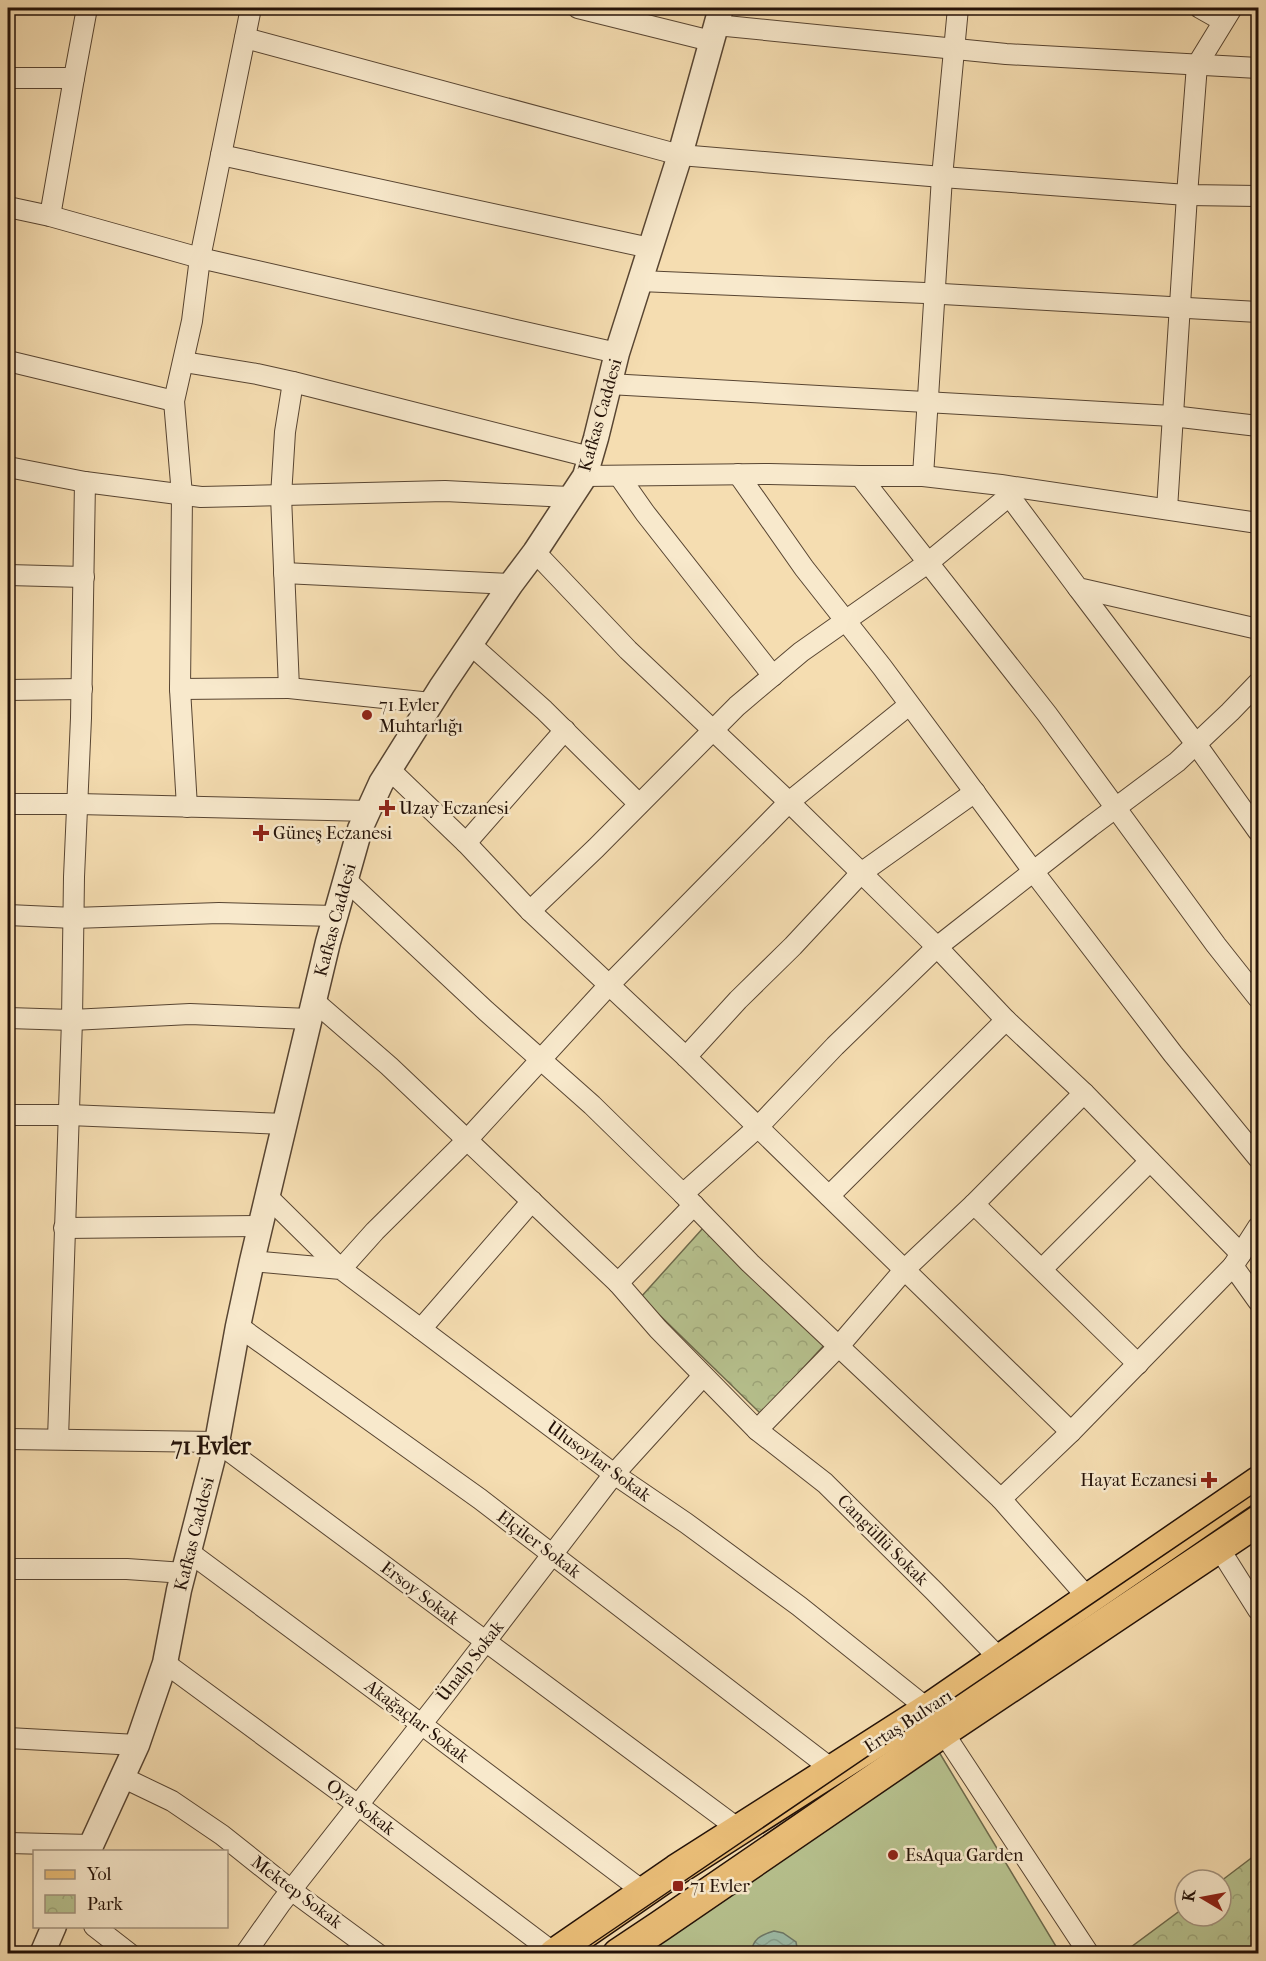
<svg xmlns="http://www.w3.org/2000/svg" width="1266" height="1961" font-family="'IM FELL French Canon',serif">
  <defs>
    <pattern id="park-crowns" width="20" height="18" patternUnits="userSpaceOnUse" patternTransform="scale(1.5)"><rect width="20" height="18" fill="#b7c28f"/><path d="M2 6a3 3 0 1 1 6 0M12 15a3 3 0 1 1 6 0" fill="none" stroke="#9da67a"/></pattern>
    <pattern id="water-waves" width="16" height="10" patternUnits="userSpaceOnUse" patternTransform="scale(1.5)"><rect width="16" height="10" fill="#9dbca8"/><path d="M0 5q4-4 8 0t8 0" fill="none" stroke="#87a18f"/></pattern>
  </defs>
  <rect width="100%" height="100%" fill="#f5ddb1"/>
  <filter id="stains"><feTurbulence type="fractalNoise" baseFrequency=".00333" numOctaves="4"/><feColorMatrix values="0 0 0 0 .2 0 0 0 0 .09 0 0 0 0 .02 0 0 0 .5 -.17"/></filter>
  <radialGradient id="worn" r=".72"><stop offset=".6" stop-color="#630" stop-opacity="0"/><stop offset="1" stop-color="#630" stop-opacity=".3"/></radialGradient>
  <g fill="url(#park-crowns)" stroke="#6e6a4c" stroke-width="1.5">
    <polygon points="703,1228 827,1342 761,1414 641,1297"/>
    <polygon points="1258,1853 1258,1953 1123,1953 1185,1907 1185,1916 1221,1916 1221,1881"/>
  </g>
  <polygon fill="#b7c28f" stroke="#6e6a4c" stroke-width="1.5" points="939,1752 1060,1953 638,1954"/>
  <path fill="url(#water-waves)" stroke="#6d7868" stroke-width="1.5" d="M774,1931l9,2 13,9 2,11h-47c2,-14 9,-18 23,-22z"/>
  <g fill="none" stroke-linecap="round" stroke-linejoin="round">
    <g stroke="#584532" stroke-width="22">
      <g id="minor">
        <polyline points="251,8 200,258 617,353"/>
        <polyline points="578,8 711,41"/>
        <polyline points="1200,8 1223,21"/>
        <polyline points="716,25 1006,54 1258,68"/>
        <polyline points="245,38 680,155 942,177 1187,195 1258,196"/>
        <polyline points="8,78 74,78"/>
        <polyline points="221,155 650,248"/>
        <polyline points="8,207 50,216 200,258 192,321 174,401 182,495 180,689 289,688"/>
        <polyline points="50,216 74,78 87,8"/>
        <polyline points="640,281 925,293 1258,312"/>
        <polyline points="8,361 174,401"/>
        <polyline points="184,362 257,374 293,382 590,457"/>
        <polyline points="293,382 285,432 281,496 289,688 431,703"/>
        <polyline points="609,384 1172,416 1258,426"/>
        <polyline points="8,467 85,482"/>
        <polyline points="738,474 804,568 882,667 1033,871 1173,1054 1258,1158"/>
        <polyline points="585,476 769,474 860,476 923,476 1001,485 1258,523"/>
        <polyline points="619,476 645,513 773,676"/>
        <polyline points="860,476 1047,714 1216,945 1258,998"/>
        <polyline points="923,476 942,177 958,8"/>
        <polyline points="1002,486 1078,588 1258,629"/>
        <polyline points="1167,509 1187,195 1197,65 1232,8"/>
        <polyline points="535,552 628,650 789,802 937,947 1006,1020 1084,1093 1241,1254"/>
        <polyline points="284,573 511,584"/>
        <polyline points="8,575 84,577"/>
        <polyline points="1078,588 1196,744 1258,831"/>
        <polyline points="470,644 544,710 639,804"/>
        <polyline points="180,689 187,807"/>
        <polyline points="8,690 82,689"/>
        <polyline points="390,770 466,843 530,911 686,1057 1071,1432"/>
        <polyline points="8,804 78,804 369,811"/>
        <polyline points="466,843 565,730"/>
        <polyline points="346,880 486,1011 592,1105 683,1194 757,1128 835,1046 937,947 1090,827 1177,762 1230,712 1258,683"/>
        <polyline points="530,911 596,848 737,706 801,652 929,562 1008,497"/>
        <polyline points="8,915 74,918 219,913 335,916"/>
        <polyline points="314,1001 389,1066 618,1283 658,1329 757,1430 839,1346 905,1269 974,1204"/>
        <polyline points="8,1018 72,1020 190,1014 310,1019"/>
        <polyline points="686,1057 738,1000 793,946 861,873 975,792"/>
        <polyline points="1084,1093 974,1204 1138,1364"/>
        <polyline points="8,1115 69,1115 285,1124"/>
        <polyline points="683,1194 750,1263 1001,1499"/>
        <polyline points="829,1196 1006,1020"/>
        <polyline points="268,1197 341,1269 375,1231 467,1140 610,984 789,802 909,705"/>
        <polyline points="1258,1227 1233,1266 1258,1301"/>
        <polyline points="64,1228 260,1226"/>
        <polyline points="252,1261 341,1269 614,1474 686,1523 799,1606 928,1709"/>
        <polyline points="1042,1269 1150,1161"/>
        <polyline points="618,1283 694,1205"/>
        <polyline points="238,1326 480,1499 833,1770"/>
        <polyline points="421,1329 532,1201"/>
        <polyline points="757,1430 825,1483 934,1591 1000,1659"/>
        <polyline points="8,1439 217,1442 740,1830"/>
        <polyline points="58,1439 72,1020 74,877 81,718 85,482 201,497 445,491 569,497"/>
        <polyline points="1219,1548 1258,1610"/>
        <polyline points="189,1552 421,1724 644,1892"/>
        <polyline points="8,1569 127,1569 184,1573"/>
        <polyline points="1088,1598 1001,1499 1071,1432 1233,1266"/>
        <polyline points="165,1663 358,1805 554,1953"/>
        <polyline points="943,1732 1089,1954"/>
        <polyline points="8,1738 137,1745"/>
        <polyline points="122,1777 172,1801 222,1835 291,1890 378,1954"/>
        <polyline points="8,1843 91,1845"/>
        <polyline points="94,1926 130,1954"/>
        <polyline points="245,1954 281,1903 446,1693 614,1474 703,1376"/>
      </g>
    </g>
    <g stroke="#584532" stroke-width="27">
      <g id="tertiary">
        <polyline points="88,1852 137,1745 165,1663 179,1590 217,1442 238,1326 252,1261 328,942 360,829 381,783 442,686 511,584 535,552 585,476 596,438 617,353 680,155 721,8"/>
        <polyline points="42,1954 54,1926"/>
      </g>
    </g>
    <g stroke="#241208" stroke-width="33">
      <g id="primary">
        <polyline points="554,1954 676,1870 928,1709 1258,1482"/>
        <polyline points="618,1954 660,1926 943,1732 1258,1521"/>
      </g>
    </g>
    <use href="#minor" stroke="#f8e9cc" stroke-width="20"/>
    <use href="#tertiary" stroke="#f8e9cc" stroke-width="24"/>
    <use href="#primary" stroke="#eabe78" stroke-width="30"/>
    <polyline stroke="#241208" stroke-width="1.5" points="577,1954 1258,1491"/>
  </g>
  <g fill="#8f2418" stroke="#f8e9cc" stroke-width="2">
    <circle cx="367" cy="715" r="6"/>
    <path d="M384 799h6v6h6v6h-6v6h-6v-6h-6v-6h6z"/>
    <path d="M258 824h6v6h6v6h-6v6h-6v-6h-6v-6h6z"/>
    <path d="M1206 1471h6v6h6v6h-6v6h-6v-6h-6v-6h6z"/>
    <circle cx="893" cy="1855" r="6"/>
    <rect x="672" y="1880" width="12" height="12" rx="3"/>
  </g>
  <g text-anchor="middle" stroke-width="5" stroke-linejoin="round" paint-order="stroke">
    <g font-size="18" fill="#241208" stroke="#f8e9cc">
      <text transform="translate(600 415) rotate(-74)" y="6">Kafkas Caddesi</text>
      <text transform="translate(335 920) rotate(-75)" y="6">Kafkas Caddesi</text>
      <text transform="translate(599 1461) rotate(36)" y="6">Ulusoylar Sokak</text>
      <text transform="translate(194 1534) rotate(-76)" y="6">Kafkas Caddesi</text>
      <text transform="translate(883 1540) rotate(45)" y="6">Cangüllü Sokak</text>
      <text transform="translate(539 1544) rotate(37)" y="6">Elçiler Sokak</text>
      <text transform="translate(420 1593) rotate(37)" y="6">Ersoy Sokak</text>
      <text transform="translate(470 1661) rotate(-52)" y="6">Ünalp Sokak</text>
      <text transform="translate(417 1721) rotate(37)" y="6">Akağaçlar Sokak</text>
      <text transform="translate(908 1721) rotate(-33)" y="6">Ertaş Bulvarı</text>
      <text transform="translate(361 1807) rotate(37)" y="6">Oya Sokak</text>
      <text transform="translate(297 1892) rotate(37)" y="6">Mektep Sokak</text>
    </g>
    <g font-size="18" fill="#241208" stroke="#f8e9cc" text-anchor="start">
      <text x="379" y="711">71 Evler<tspan x="379" dy="21">Muhtarlığı</tspan></text>
      <text x="399" y="814">Uzay Eczanesi</text>
      <text x="273" y="839">Güneş Eczanesi</text>
      <text x="1197" y="1486" text-anchor="end">Hayat Eczanesi</text>
      <text x="905" y="1861">EsAqua Garden</text>
      <text x="690" y="1892">71 Evler</text>
    </g>
    <g font-size="24" font-weight="bold" fill="#241208" stroke="#f8e9cc">
      <text x="211" y="1454">71 Evler</text>
    </g>
  </g>
  <rect width="1266" height="1961" fill="none" stroke="#f5ddb1" stroke-width="30"/>
  <rect x="9" y="9" width="1248" height="1943" fill="none" stroke="#241208" stroke-width="3"/>
  <rect x="15" y="15" width="1236" height="1931" fill="none" stroke="#241208" stroke-width="1.5"/>
  <rect x="33" y="1850" width="195" height="78" fill="#f8e9cc" stroke="#a3937e" stroke-width="1.5"/>
  <rect x="45" y="1870" width="30" height="9" fill="#eabe78" stroke="#a3937e" stroke-width="1.5"/>
  <text x="87" y="1880" font-size="18" fill="#241208">Yol</text>
  <rect x="45" y="1895" width="30" height="18" fill="url(#park-crowns)" stroke="#a3937e" stroke-width="1.5"/>
  <text x="87" y="1910" font-size="18" fill="#241208">Park</text>
  <g transform="translate(1203 1898) rotate(280)"><circle r="28" fill="#f8e9cc" stroke="#a3937e" stroke-width="1.5"/>
  <path d="M0-4.5L10 22L0 15L-10 22Z" fill="#8f2418"/>
  <text y="-9" font-size="16" font-weight="bold" text-anchor="middle" fill="#241208">K</text>
  </g>
  <rect width="100%" height="100%" filter="url(#stains)"/>
  <rect width="100%" height="100%" fill="url(#worn)"/>
</svg>
